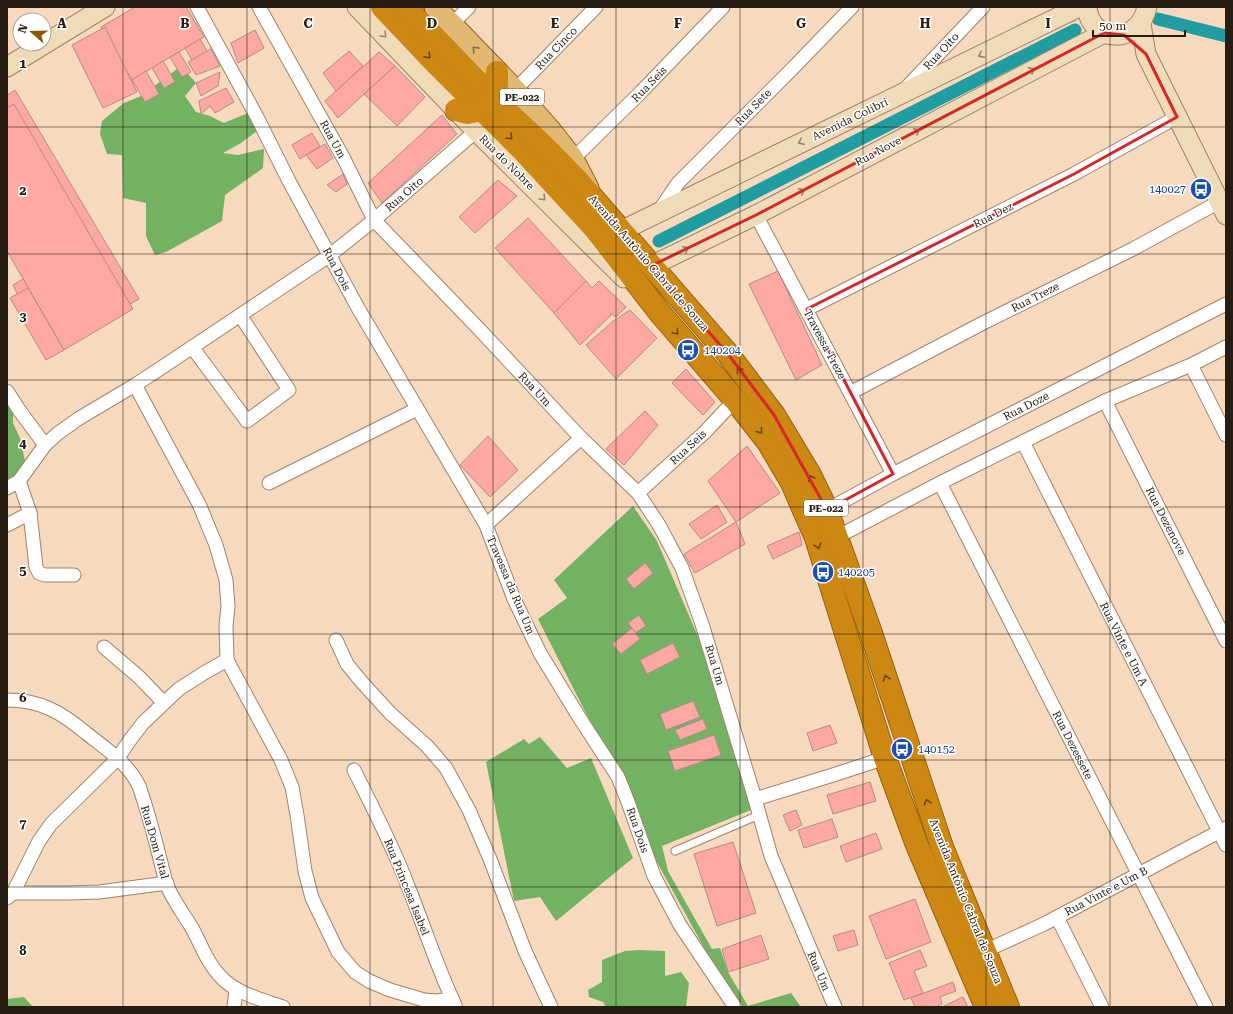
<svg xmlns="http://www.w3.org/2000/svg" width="1233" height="1014" font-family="'Roboto Serif',serif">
  <rect width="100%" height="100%" fill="#f7dabe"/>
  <g fill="#73b163">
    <polygon points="181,66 196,83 185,96 196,112 210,116 224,123 248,113 257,131 241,143 223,153 238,155 264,149 263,168 225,195 222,221 166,252 155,255 146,236 146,203 123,198 122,155 107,154 100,134 102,121 124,103 141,96"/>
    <polygon points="7,401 13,412 13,423 20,438 25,461 14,479 7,482"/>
    <polygon points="633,506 657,541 699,639 751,810 662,846 668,871 712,949 720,948 728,972 748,1006 791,993 801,1007 740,1007 707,953 653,855 624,774 592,725 538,619 567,598 554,580"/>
    <polygon points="540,737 567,768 591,758 633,858 556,921 540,897 514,901 486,762 524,739 529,744"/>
    <polygon points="640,950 665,951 665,976 681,972 689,983 686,1007 606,1007 603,1002 589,997 588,990 602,982 602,960 625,951"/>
    <polygon points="24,997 33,1007 7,1007 7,999"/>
  </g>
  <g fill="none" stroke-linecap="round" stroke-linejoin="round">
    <g stroke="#209da0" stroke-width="13">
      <polyline points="1158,19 1226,36"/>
      <polyline points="659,241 1075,30"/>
    </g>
  </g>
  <g fill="#fda8a2" stroke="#b38c89">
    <polygon points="135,7 186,7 204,37 132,80 101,27"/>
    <polygon points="105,27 137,92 103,108 72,45"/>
    <polygon points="255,30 264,48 238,63 231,43"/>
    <polygon points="200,39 212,60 197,69 185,48"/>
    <polygon points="211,49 220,66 196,75 188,62"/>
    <polygon points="349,51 363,66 336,91 323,73"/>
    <polygon points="179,52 191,72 182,77 170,57"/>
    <polygon points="379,52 395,66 338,118 325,101"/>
    <polygon points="163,61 175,82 164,88 152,68"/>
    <polygon points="395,66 425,97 397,126 364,94"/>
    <polygon points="146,71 159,94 145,102 132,80"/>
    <polygon points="220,72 218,86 201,96 196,83"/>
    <polygon points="226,88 234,102 215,113 210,106 201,114 199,101"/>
    <polygon points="15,90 139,299 44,351 13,285 28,276 7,239 7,95"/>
    <polygon points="14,104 133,309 64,350 7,251 7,108"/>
    <polygon points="442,115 457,134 382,203 368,183"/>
    <polygon points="312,133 320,146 300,159 292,145"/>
    <polygon points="325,144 333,158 317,169 306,155"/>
    <polygon points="343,174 347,184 336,192 327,185"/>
    <polygon points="498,180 517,196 475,233 459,217"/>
    <polygon points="528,218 586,281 554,313 495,248"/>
    <polygon points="778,271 822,365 796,380 749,284"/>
    <polygon points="586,281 592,288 599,281 626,307 616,317 612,314 580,345 554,313"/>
    <polygon points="28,288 64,350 46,360 10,298"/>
    <polygon points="630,310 657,338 616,379 586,345 612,322"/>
    <polygon points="686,369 715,402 703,415 672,383"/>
    <polygon points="645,411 658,425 624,465 606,449"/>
    <polygon points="488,436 518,470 490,497 460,465"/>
    <polygon points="747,446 780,493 736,522 708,481"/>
    <polygon points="717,505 727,522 701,539 689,524"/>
    <polygon points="736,522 745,544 695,573 684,554"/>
    <polygon points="799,532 802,545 773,559 767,546"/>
    <polygon points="645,563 653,573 634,589 626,579"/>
    <polygon points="639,615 646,626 635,633 628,623"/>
    <polygon points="632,628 640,639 621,654 612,644"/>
    <polygon points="673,643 680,657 647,674 640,660"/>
    <polygon points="693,701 700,717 666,730 660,714"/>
    <polygon points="703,719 707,729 680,740 675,730"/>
    <polygon points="830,725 837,743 813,751 807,733"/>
    <polygon points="714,735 721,755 675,771 668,751"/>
    <polygon points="870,782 876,801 833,814 827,795"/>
    <polygon points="796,810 802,825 790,831 783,815"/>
    <polygon points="832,819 838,837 804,848 798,830"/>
    <polygon points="876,833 882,849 846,862 840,846"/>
    <polygon points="733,842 756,913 717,926 694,854"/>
    <polygon points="915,899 931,942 886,959 869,916"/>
    <polygon points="854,930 858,945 838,951 833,936"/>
    <polygon points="761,935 769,959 728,972 722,949"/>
    <polygon points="920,950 927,966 914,971 923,993 904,1000 889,963"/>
    <polygon points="953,982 956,991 940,997 942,1004 935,1007 915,1007 911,998"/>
    <polygon points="963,997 968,1007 942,1007"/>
  </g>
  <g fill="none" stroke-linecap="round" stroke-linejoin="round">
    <g stroke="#9d8369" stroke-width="9">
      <polyline id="lane" points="675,851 759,815"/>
    </g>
    <g stroke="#9d8369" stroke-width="15">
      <g id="street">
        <polyline points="197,7 257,117 289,181 358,308 486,525"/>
        <polyline points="259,7 344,159 374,220 479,329 581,438 638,493 659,525 682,568 702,624 755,799 771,856 835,1007"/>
        <polyline points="452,24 469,7"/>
        <polyline points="907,87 983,7"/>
        <polyline points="515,90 596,7"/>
        <polyline points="573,159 641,92 723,7"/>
        <polyline points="659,211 678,183 792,69 852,7"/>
        <polyline points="756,215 893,474"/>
        <polyline points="807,309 1074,174 1177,117"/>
        <polyline points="192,347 247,421 289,390 240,315"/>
        <polyline points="1191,365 1226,435"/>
        <polyline points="7,391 19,410 45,445"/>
        <polyline points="850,393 983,323 1133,249 1219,202"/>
        <polyline points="1105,401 1226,641"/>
        <polyline points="581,438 486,525 514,599 540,653 579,717 618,777 628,802 654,876 680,925 735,1007"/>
        <polyline points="1023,442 1226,845"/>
        <polyline points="19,481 30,513 36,567 39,573 45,575 74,575"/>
        <polyline points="269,483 417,409"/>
        <polyline points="940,483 1206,1007"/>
        <polyline points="7,488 19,481 45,445 57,434 78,419 135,385 164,366 330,255 374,220 476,131"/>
        <polyline points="638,493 705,432 735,400"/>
        <polyline points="827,510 893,474 1226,304"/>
        <polyline points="7,525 30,513"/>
        <polyline points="837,537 940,483 1105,401 1191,365 1226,347"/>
        <polyline points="336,640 347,664 360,680 390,713 427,746 446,768 469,810 490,859 525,951 551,1007"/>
        <polyline points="104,647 139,677 164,703"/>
        <polyline points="227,660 281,760 292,787 297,815 305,871 312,898 338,952 355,972 369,981 390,990 424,1000 438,1001 452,999"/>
        <path d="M7,700c33,0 54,12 79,33 19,15 42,30 53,53 2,5 3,10 5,15 6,19 11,38 16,58 2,8 4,16 6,24 6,16 17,30 26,45 9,16 15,35 29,49 14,16 42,23 62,30"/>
        <path d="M354,770c19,38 39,76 54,116 16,40 29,81 47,119"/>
        <polyline points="755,799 833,775 885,758"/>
        <polyline points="13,893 68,893 99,892 167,883"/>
        <polyline points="7,898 13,893 39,841 51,824 117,759 130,740 143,723 164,703 179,689 204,673 227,660 226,626 228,606 226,580 216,545 199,504 135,385"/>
        <polyline points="1057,917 1102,1007"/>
        <polyline points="985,951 1044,924 1226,828"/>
        <polyline points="234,1007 236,989"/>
      </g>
    </g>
    <g stroke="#9d8369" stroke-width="21">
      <g id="secondary">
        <polyline points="357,7 476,131 624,278"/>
        <path d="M1087,7c3,36 52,39 60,0"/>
        <polyline points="1141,24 1146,54 1226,215"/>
        <polyline points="7,67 105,7"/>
        <polyline points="621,231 1079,7"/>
        <polyline points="651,266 756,215 1104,33"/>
      </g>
    </g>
    <g stroke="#926212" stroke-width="23">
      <polyline id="primary" points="435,7 515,90 551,131 573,159 588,188"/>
    </g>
    <g stroke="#926212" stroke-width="24">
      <g id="highway">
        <polyline points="382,7 434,62 525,153 595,229 660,313 735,400 768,442 792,483 816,538 885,758 917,845 986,1007"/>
        <polyline points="405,7 493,98 545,147 579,182 728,354 774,415 810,475 827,510 870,630 942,847 1008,1007"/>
        <polyline points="456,110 467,113 482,110 493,98 497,85 497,72"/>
      </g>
    </g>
    <use href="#lane" stroke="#fff" stroke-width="7"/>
    <use href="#street" stroke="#fff" stroke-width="13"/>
    <use href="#secondary" stroke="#f0dbb8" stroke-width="19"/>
    <use href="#primary" stroke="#e0b871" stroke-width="21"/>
    <use href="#highway" stroke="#cc8813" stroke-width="22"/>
  </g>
  <defs><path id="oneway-chevron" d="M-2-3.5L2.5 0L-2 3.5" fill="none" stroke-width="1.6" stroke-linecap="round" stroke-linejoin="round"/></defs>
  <g stroke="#95856d">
    <use href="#oneway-chevron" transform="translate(384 35) rotate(46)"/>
    <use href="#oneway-chevron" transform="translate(981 55) rotate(154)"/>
    <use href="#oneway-chevron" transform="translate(1032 70) rotate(-28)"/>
    <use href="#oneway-chevron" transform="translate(917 131) rotate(-28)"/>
    <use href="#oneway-chevron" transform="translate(801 142) rotate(154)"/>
    <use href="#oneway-chevron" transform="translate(802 191) rotate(-28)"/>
    <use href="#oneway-chevron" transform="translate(543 198) rotate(45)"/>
    <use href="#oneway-chevron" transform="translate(686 249) rotate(-26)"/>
  </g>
  <use stroke="#836a41" href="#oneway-chevron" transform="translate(475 49) rotate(-133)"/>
  <g stroke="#684712">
    <use href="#oneway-chevron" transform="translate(428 56) rotate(47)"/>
    <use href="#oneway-chevron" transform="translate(510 137) rotate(45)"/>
    <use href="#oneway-chevron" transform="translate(676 332) rotate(50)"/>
    <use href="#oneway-chevron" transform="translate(739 370) rotate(-127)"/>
    <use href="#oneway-chevron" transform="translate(760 431) rotate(52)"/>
    <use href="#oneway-chevron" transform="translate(811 478) rotate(-117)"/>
    <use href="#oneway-chevron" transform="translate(818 546) rotate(72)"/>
    <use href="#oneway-chevron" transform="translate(886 678) rotate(-109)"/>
    <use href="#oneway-chevron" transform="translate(927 802) rotate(-109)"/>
  </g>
  <path fill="none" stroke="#d62828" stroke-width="3" stroke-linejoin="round" d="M1104,33l20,2 22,19 31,63 -103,57 -267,135 86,165 -66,36 -53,-95 -46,-61 -77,-88 105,-51z"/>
  <path fill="none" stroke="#261c11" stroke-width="1" stroke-opacity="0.55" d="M123,7v1000M247,7v1000M370,7v1000M493,7v1000M616,7v1000M740,7v1000M863,7v1000M986,7v1000M1110,7v1000M7,127h1219M7,254h1219M7,380h1219M7,507h1219M7,634h1219M7,760h1219M7,887h1219"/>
  <defs>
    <g id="bus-disc" transform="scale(1.15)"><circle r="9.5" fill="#1a4fb4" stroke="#fff"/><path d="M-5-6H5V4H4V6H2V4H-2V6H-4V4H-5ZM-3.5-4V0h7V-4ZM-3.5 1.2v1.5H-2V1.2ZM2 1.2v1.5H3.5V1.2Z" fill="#fff"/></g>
  </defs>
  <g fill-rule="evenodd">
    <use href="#bus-disc" x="1201" y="189"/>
    <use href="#bus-disc" x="688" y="350"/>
    <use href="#bus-disc" x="823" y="572"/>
    <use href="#bus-disc" x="902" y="749"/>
  </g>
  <g text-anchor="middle" stroke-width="3" stroke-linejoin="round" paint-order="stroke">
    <g fill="#fff" stroke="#676058" stroke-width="1">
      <rect x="500" y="89" width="44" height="16" rx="3"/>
      <rect x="804" y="500" width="44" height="16" rx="3"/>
    </g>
    <g font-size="10" font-weight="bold" fill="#261c11">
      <text x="522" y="101">PE-022</text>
      <text x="826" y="512">PE-022</text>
    </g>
    <g font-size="11" fill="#261c11" stroke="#fff">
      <text transform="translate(556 48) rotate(-46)" y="4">Rua Cinco</text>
      <text transform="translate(941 51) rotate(-47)" y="4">Rua Oito</text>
      <text transform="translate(649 84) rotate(-46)" y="4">Rua Seis</text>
      <text transform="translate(753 107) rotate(-45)" y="4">Rua Sete</text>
      <text transform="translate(850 119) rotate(-26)" y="4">Avenida Colibri</text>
      <text transform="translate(333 139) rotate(61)" y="4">Rua Um</text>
      <text transform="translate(878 151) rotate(-28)" y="4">Rua Nove</text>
      <text transform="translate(507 162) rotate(45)" y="4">Rua do Nobre</text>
      <text transform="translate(404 194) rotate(-41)" y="4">Rua Oito</text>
      <text transform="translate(993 215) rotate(-27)" y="4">Rua Dez</text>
      <text transform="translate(649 263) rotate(49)" y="4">Avenida Antônio Cabral de Souza</text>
      <text transform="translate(337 269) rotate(62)" y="4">Rua Dois</text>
      <text transform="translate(1035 297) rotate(-27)" y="4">Rua Treze</text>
      <text transform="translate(825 344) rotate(62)" y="4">Travessa Treze</text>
      <text transform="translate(535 389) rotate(47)" y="4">Rua Um</text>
      <text transform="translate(1026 406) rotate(-27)" y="4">Rua Doze</text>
      <text transform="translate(688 447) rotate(-43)" y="4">Rua Seis</text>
      <text transform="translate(1166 521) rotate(63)" y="4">Rua Dezenove</text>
      <text transform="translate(511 585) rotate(67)" y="4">Travessa da Rua Um</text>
      <text transform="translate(1124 644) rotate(63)" y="4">Rua Vinte e Um A</text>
      <text transform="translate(715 665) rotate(73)" y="4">Rua Um</text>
      <text transform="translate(1073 745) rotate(63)" y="4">Rua Dezessete</text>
      <text transform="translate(638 830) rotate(71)" y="4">Rua Dois</text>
      <text transform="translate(155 842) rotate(74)" y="4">Rua Dom Vital</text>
      <text transform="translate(407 887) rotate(68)" y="4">Rua Princesa Isabel</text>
      <text transform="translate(1106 891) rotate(-28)" y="4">Rua Vinte e Um B</text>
      <text transform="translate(966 901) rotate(68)" y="4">Avenida Antônio Cabral de Souza</text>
      <text transform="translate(819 971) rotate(67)" y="4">Rua Um</text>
    </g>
    <g font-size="11" fill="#164399" stroke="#fff" text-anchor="start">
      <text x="1186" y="193" text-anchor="end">140027</text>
      <text x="704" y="354">140204</text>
      <text x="838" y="576">140205</text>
      <text x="918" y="753">140152</text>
    </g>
  </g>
  <g font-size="13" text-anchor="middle" font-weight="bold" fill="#261c11" stroke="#fff" stroke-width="3" stroke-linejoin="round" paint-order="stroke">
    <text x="62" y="28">A</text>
    <text x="185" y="28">B</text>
    <text x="308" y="28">C</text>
    <text x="432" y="28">D</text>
    <text x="555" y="28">E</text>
    <text x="678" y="28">F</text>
    <text x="801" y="28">G</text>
    <text x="925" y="28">H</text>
    <text x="1048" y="28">I</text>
    <text x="23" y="68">1</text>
    <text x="23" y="195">2</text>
    <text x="23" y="321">3</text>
    <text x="23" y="448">4</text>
    <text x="23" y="575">5</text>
    <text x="23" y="702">6</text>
    <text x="23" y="828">7</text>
    <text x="23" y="955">8</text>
  </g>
  <rect width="1233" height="1014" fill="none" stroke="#261c11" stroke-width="16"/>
  <g transform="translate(32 32) rotate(290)"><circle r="19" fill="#ffffff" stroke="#a8a4a0"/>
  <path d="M0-3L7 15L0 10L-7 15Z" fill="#895700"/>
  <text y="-6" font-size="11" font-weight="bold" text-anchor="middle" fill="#261c11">N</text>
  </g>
  <path d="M1093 30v6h92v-6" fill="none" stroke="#261c11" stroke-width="2"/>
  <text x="1099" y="30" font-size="12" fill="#261c11" stroke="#ffffff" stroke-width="3" paint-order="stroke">50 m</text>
</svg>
